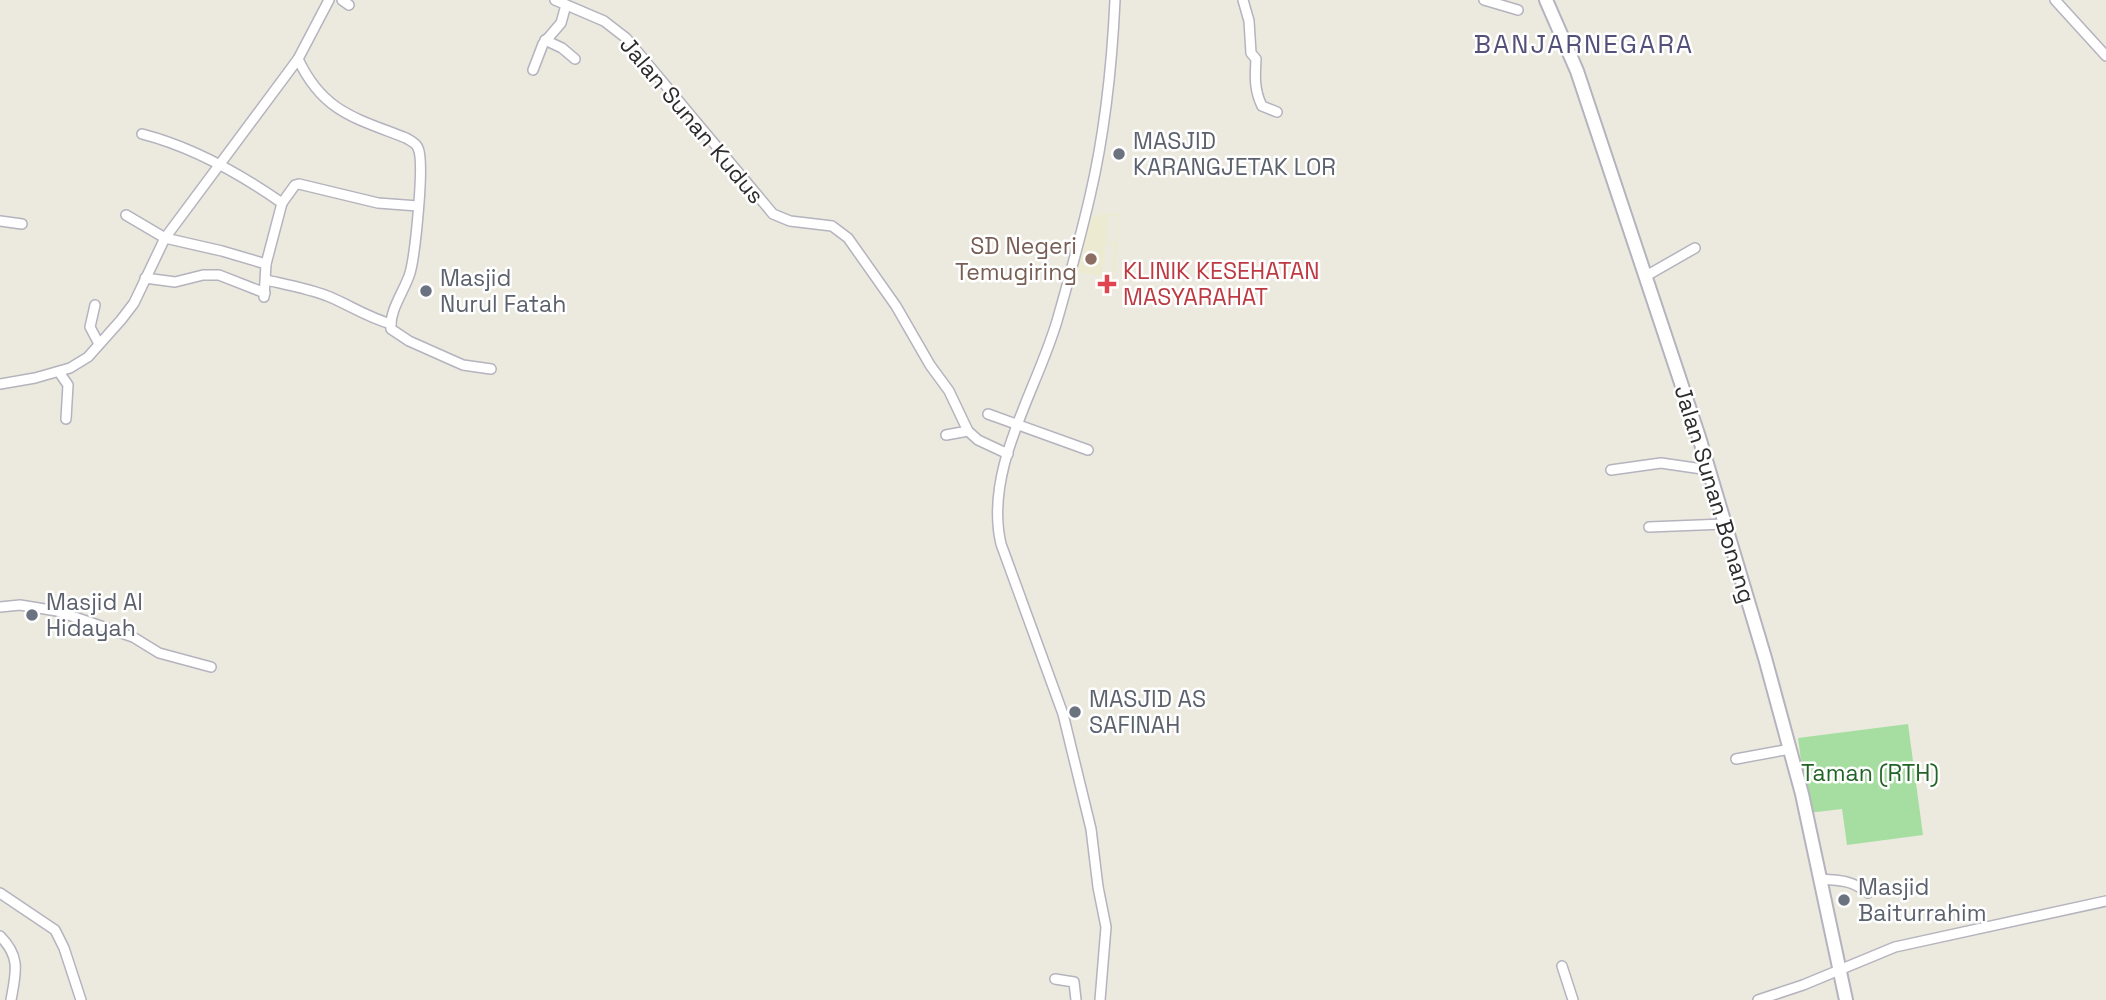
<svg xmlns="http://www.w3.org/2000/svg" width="2106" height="1000" font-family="'Space Grotesk',sans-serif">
  <rect width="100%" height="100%" fill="#eceadf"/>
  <path fill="#ecead1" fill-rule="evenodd" d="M1101,213l20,1 -7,64 -39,-6 12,-57 13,2zM1109,215l10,1 -3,27 -10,-1zM1105,244l10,2 -4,31 -9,-2z"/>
  <polygon fill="#a6dea1" points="1908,724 1923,835 1847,845 1842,809 1808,813 1798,738"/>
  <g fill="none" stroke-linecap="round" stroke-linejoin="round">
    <g stroke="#b4b3be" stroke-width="12">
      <g id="street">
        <polyline points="342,0 349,5"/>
        <polyline points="555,0 604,21 626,38 773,214 790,221 832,226 848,238 896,306 930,365 949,391 968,431 978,440 1008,454"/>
        <path d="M1243,0l6,21 2,32 5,6c-1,17 -2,31 6,47l15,6"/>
        <polyline points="1484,0 1518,10"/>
        <polyline points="2055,0 2106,56"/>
        <polyline points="545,40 562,48 575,59"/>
        <path d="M298,59c25,53 57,59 108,79 5,3 10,5 12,10 7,14 -3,107 -8,125 -5,17 -21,37 -19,56l18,12 54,24 28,4"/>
        <polyline points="533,70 543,44 561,23 566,5"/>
        <path d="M142,134c51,13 97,39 140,69l-16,61 -2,33"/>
        <polyline points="282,203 295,185 299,184 378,203 418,206"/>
        <polyline points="126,215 165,238 222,251 266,264"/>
        <polyline points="0,221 22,224"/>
        <polyline points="1646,276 1695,248"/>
        <polyline points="145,278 175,282 203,275 219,275 265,293"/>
        <path d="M266,280c22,5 44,9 64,17 21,9 39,21 61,27"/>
        <polyline points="95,305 90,327 99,344"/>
        <polyline points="59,372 68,385 66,419"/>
        <polyline points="0,384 35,378 70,368 88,357 121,320 134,303 165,238 298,59 329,0"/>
        <polyline points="988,414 1088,450"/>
        <polyline points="946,435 968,431"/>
        <polyline points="1611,470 1661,463 1709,470"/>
        <polyline points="1649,527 1724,524"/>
        <polyline points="0,607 20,605 57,611 133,637 159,653 211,667"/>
        <polyline points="1736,759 1790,749"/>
        <path d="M1819,879c20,1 33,1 49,14"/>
        <polyline points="0,893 55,930 64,948 81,1000"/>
        <path d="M0,936c21,21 16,36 11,64"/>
        <polyline points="1562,966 1573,1000"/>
        <polyline points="1055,979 1074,982 1076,1000"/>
        <path d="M1100,1000l6,-73 -8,-40 -7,-58 -28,-115 -62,-170c-18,-77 39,-158 58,-230 11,-39 22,-79 31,-118 15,-64 22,-131 25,-196"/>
        <polyline points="1758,1000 1803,985 1895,947 2106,901"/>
      </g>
    </g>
    <g stroke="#b4b3be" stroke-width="16">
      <polyline id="secondary" points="1546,0 1577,71 1699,437 1765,658 1802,794 1846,1000"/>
    </g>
    <use href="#street" stroke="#fff" stroke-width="9"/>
    <use href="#secondary" stroke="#fff" stroke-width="12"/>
  </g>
  <g fill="#6b7280" stroke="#fff" stroke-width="2.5">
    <circle cx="1119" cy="154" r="7"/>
    <circle cx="426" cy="291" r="7"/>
    <circle cx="32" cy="615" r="7"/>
    <circle cx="1075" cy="712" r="7"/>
    <circle cx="1844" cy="900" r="7"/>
  </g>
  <circle fill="#8d6e63" stroke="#fff" stroke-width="2.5" cx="1091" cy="259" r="7"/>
  <path fill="#e0444e" stroke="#fff" stroke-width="2.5" d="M1103.5 273.5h7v7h7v7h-7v7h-7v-7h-7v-7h7z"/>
  <g text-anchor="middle" stroke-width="5" stroke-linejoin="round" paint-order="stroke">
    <g font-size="23" fill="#2c2c2c" stroke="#fff">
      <text transform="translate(692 120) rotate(50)" y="8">Jalan Sunan Kudus</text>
      <text transform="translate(1715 494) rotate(73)" y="8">Jalan Sunan Bonang</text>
    </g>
    <g font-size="23" fill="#5b616d" stroke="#fff" text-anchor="start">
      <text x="1133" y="149">MASJID<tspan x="1133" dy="26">KARANGJETAK LOR</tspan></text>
      <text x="440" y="286">Masjid<tspan x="440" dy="26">Nurul Fatah</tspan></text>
      <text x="46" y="610">Masjid Al<tspan x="46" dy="26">Hidayah</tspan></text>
      <text x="1089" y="707">MASJID AS<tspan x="1089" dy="26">SAFINAH</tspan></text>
      <text x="1858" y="895">Masjid<tspan x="1858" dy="26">Baiturrahim</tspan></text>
    </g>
    <g font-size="23" fill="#785e54" stroke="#fff" text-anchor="end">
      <text x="1077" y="254">SD Negeri<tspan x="1077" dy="26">Temugiring</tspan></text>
    </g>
    <g font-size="23" fill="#be3a42" stroke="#fff" text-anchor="start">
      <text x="1123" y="279">KLINIK KESEHATAN<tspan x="1123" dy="26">MASYARAHAT</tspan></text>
    </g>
    <g font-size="23" fill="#216425" stroke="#fff">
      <text x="1870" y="781">Taman (RTH)</text>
    </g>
    <g font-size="26" letter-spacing="2" fill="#535079" stroke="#fff">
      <text x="1584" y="53">BANJARNEGARA</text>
    </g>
  </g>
</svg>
